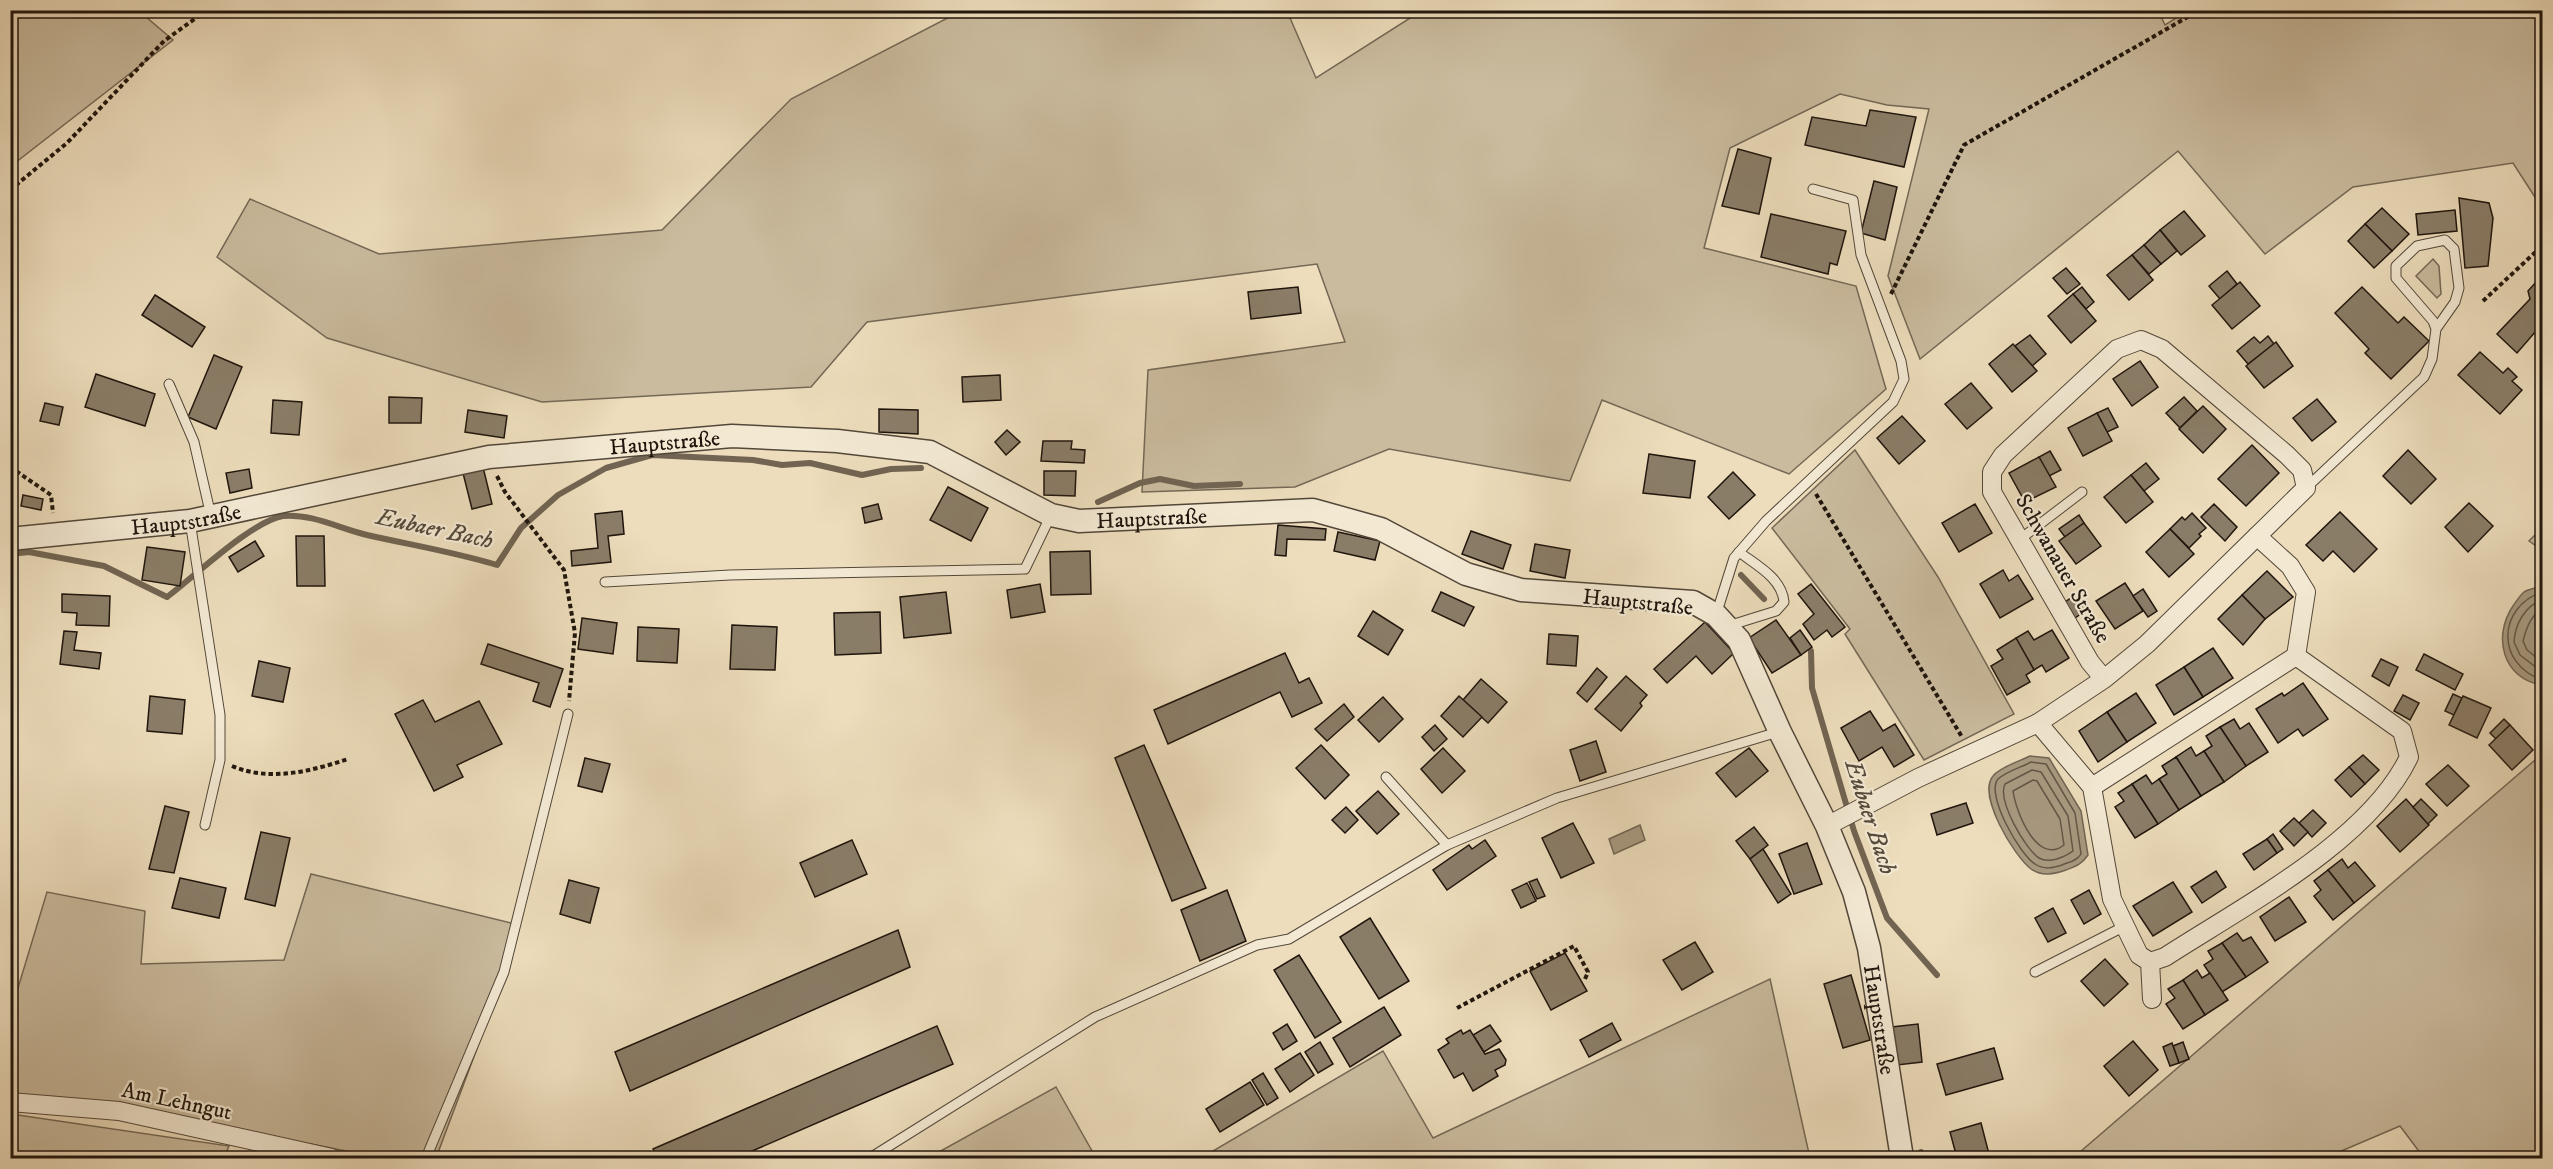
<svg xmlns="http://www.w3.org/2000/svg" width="2553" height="1169" font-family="'IM FELL DW Pica',serif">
  <rect width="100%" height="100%" fill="#edddbc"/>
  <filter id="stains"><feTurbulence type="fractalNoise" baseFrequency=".00333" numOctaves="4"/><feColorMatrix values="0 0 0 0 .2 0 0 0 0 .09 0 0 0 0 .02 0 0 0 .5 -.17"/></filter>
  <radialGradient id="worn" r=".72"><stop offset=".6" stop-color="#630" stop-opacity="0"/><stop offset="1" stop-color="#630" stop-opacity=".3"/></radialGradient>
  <g fill="#cabb9e" stroke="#746856" stroke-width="1.5">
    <polygon points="11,10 139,11 173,40 11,166"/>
    <polygon points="2158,10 2165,25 2189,10 2542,11 2542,208 2513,163 2353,187 2265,254 2178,151 1920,359 1888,276 1929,109 1887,105 1840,94 1730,148 1704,248 1856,286 1886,389 1789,474 1602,400 1570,481 1389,449 1295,487 1142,492 1148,370 1345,342 1317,264 867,322 811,387 542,402 327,338 217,257 250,199 379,254 662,230 791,99 961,11 1287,11 1316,78 1421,11"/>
    <polygon points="2433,259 2439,266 2441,294 2437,298 2416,276"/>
    <polygon points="1855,450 1938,577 2014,714 1924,760 1845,634 1850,629 1772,528"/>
    <polygon points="2542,528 2542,550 2529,541"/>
    <polygon points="2542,754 2542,1158 2424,1158 2400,1126 2325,1158 2073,1158"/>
    <polygon points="311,874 519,925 506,971 436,1158 382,1158 111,1105 11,1101 11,1011 47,892 145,911 141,964 284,960"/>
    <polygon points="1770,979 1810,1158 1698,1158 1697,1156 1691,1158 1201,1158 1383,1051 1433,1138"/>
    <polygon points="1056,1087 1096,1158 928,1158"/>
    <polygon points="11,1114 229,1146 224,1158 11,1158"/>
  </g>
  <g fill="#a79980" stroke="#716452" stroke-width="1.5">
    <path d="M2542,586v99c-39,-6 -50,-48 -29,-79 3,-4 7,-11 11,-14 5,-3 13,-4 18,-6z"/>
    <path d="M2030,756l19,2 32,53 7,44c-6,9 -12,11 -22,15 -12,4 -24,7 -35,-1 -17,-13 -54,-74 -38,-93 7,-9 27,-15 37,-20z"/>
    <polygon points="1640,825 1645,840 1614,854 1609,839"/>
  </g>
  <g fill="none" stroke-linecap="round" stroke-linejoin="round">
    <g stroke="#635746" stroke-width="1.5">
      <path d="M2542,592c-44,15 -47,71 0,88"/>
      <path d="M2542,600c-17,6 -27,24 -28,42l6,13 22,17"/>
      <path d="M2542,610c-11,4 -16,19 -19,31l4,9 15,12"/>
      <path d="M2031,762l15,2 29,49 6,41c-4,7 -12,8 -19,11 -9,3 -18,5 -27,-1 -15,-9 -50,-70 -37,-85 7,-7 24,-12 33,-17z"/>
      <path d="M2032,770l9,2 27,44 5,35c-8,6 -24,13 -34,7 -14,-9 -42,-58 -34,-74z"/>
      <path d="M2033,780l4,1 23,38 4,26c-27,21 -48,-33 -51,-54z"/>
    </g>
    <g stroke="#716452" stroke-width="6">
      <polyline points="1098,502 1140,483 1160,479 1194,486 1240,484"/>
      <path d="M10,554l19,-2 75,14 63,31c27,-20 85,-76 116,-81 28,-3 58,13 84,19 44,10 87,17 130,30l24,-37 37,-33 48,-27 46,-13 101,5 29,5 28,-2 52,12 29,-6 30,-1"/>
      <polyline points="1741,575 1764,599"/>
      <polyline points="1811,651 1812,688 1854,831 1887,918 1937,975"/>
      <polyline points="1921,1152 1923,1158"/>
    </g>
  </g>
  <g fill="#8a7d68" stroke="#1f150d" stroke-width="1.5">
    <polygon points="1870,110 1916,117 1904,167 1805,145 1812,117 1866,126"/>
    <polygon points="1738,149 1771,158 1759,214 1722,206"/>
    <polygon points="1874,181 1897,187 1885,240 1861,233"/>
    <polygon points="2459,198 2489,203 2493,218 2488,266 2465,268"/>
    <polygon points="2382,208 2409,234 2392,251 2365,224"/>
    <polygon points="2455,210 2457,231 2418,235 2416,214"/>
    <polygon points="2184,211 2205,236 2181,255 2160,230"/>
    <polygon points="1771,214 1846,231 1837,265 1830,263 1828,274 1761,257"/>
    <polygon points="2365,224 2392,251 2374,268 2348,241"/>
    <polygon points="2160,230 2177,251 2161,264 2144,245"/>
    <polygon points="2144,245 2161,264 2149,274 2132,255"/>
    <polygon points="2132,255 2153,280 2129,300 2107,275"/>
    <polygon points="2066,268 2080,284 2067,294 2053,278"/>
    <polygon points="2227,271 2237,284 2220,299 2209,286"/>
    <polygon points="2537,281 2542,286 2542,324 2517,353 2497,334 2530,299 2528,291"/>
    <polygon points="2240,282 2260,306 2232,329 2212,305"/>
    <polygon points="1298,287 1301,313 1251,319 1248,292"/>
    <polygon points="2082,287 2094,302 2086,309 2073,294"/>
    <polygon points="2362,287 2398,323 2404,317 2429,341 2391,379 2365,353 2369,349 2335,313"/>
    <polygon points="2073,294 2096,321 2071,343 2048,316"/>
    <polygon points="155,295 205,327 192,347 142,315"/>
    <polygon points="2030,335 2046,354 2032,366 2015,346"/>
    <polygon points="2268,336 2274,344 2248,364 2237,351 2254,337 2260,343"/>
    <polygon points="2276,342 2293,366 2264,388 2246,366"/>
    <polygon points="2013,344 2037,371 2012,392 1989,364"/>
    <polygon points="2480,352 2503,373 2508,368 2517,377 2512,381 2522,390 2500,414 2458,375"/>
    <polygon points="214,355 242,367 216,429 188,417"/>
    <polygon points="2140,361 2158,387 2132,406 2113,379"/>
    <polygon points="96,374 155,394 145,426 85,407"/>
    <polygon points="1000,375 1001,400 963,402 962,377"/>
    <polygon points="1971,383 1992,408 1967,429 1945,404"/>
    <polygon points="389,397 422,398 421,423 389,423"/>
    <polygon points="2184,397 2197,411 2180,428 2166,413"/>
    <polygon points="2317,399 2336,422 2312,441 2293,418"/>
    <polygon points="273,400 302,402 299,435 271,433"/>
    <polygon points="45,403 63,407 59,425 40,421"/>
    <polygon points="2203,406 2226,429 2203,453 2179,429"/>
    <polygon points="2108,408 2118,427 2107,432 2097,413"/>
    <polygon points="879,409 918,410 918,434 879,432"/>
    <polygon points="468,410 507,416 504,438 465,432"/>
    <polygon points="2097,413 2112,441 2083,456 2068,428"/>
    <polygon points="1902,416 1925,441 1899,464 1877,438"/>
    <polygon points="1007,430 1020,442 1006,455 995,442"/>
    <polygon points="1043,441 1072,441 1071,449 1085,450 1084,463 1041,461"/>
    <polygon points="2252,445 2279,473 2246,506 2218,479"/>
    <polygon points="2408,450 2436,479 2411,504 2383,476"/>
    <polygon points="2050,451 2061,470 2049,476 2039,457"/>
    <polygon points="1649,454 1695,461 1690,498 1643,493"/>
    <polygon points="2039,457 2056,487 2025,502 2009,473"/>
    <polygon points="482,463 492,504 472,509 462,469"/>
    <polygon points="2146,463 2159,479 2144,491 2131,475"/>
    <polygon points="249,469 252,488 230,493 226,473"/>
    <polygon points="1044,471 1076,471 1075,496 1044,495"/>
    <polygon points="1733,472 1755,495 1729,519 1708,497"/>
    <polygon points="2131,475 2153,502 2126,523 2104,497"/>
    <polygon points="948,487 988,508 971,541 930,520"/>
    <polygon points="23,495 43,499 41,510 21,506"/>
    <polygon points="2469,503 2493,526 2468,552 2445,527"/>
    <polygon points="878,504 882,519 865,523 862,508"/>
    <polygon points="1975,504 1992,533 1959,552 1942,523"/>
    <polygon points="2214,504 2237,527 2225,541 2201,517"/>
    <polygon points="622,511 624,534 608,536 611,562 572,566 571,551 598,548 595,514"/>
    <polygon points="2340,512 2377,549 2354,572 2333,551 2323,561 2306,545"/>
    <polygon points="2192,513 2206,528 2199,534 2201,536 2189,548 2170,529 2182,517 2185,520"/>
    <polygon points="2079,515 2084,523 2065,537 2059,529"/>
    <polygon points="2084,523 2101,546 2076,564 2059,541"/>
    <polygon points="1278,525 1326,529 1325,540 1287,539 1286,556 1275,555"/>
    <polygon points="2170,529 2194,554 2169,577 2146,552"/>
    <polygon points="1471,531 1511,545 1503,569 1462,554"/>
    <polygon points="1338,532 1380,541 1375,560 1334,551"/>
    <polygon points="296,536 324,536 325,586 297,586"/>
    <polygon points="255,541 264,556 238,572 229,557"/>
    <polygon points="1535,544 1570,550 1565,578 1530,571"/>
    <polygon points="147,547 185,552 180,586 142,580"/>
    <polygon points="1090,551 1091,594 1051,595 1050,552"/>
    <polygon points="2003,570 2009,581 2018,575 2033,599 2000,618 1980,584"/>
    <polygon points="2267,571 2293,597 2265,619 2242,595"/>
    <polygon points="10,580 14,580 10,604"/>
    <polygon points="2125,583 2143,611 2115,629 2096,601"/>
    <polygon points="1040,584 1045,612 1011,618 1007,590"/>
    <polygon points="1811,584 1845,627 1832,637 1827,630 1814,640 1803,624 1814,614 1798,594"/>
    <polygon points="2143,589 2157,611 2148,617 2133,596"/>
    <polygon points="946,592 951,633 904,638 900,597"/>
    <polygon points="1441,592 1474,607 1464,626 1432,611"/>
    <polygon points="2078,593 2088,609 2075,618 2065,602"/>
    <polygon points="62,594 110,596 109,626 76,625 77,613 62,612"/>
    <polygon points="2242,595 2265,619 2243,645 2218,619"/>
    <polygon points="1373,611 1403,630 1388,655 1358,636"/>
    <polygon points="880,612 881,653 835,655 834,613"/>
    <polygon points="582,618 617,623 613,654 578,649"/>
    <polygon points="1776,620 1801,655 1772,673 1749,638"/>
    <polygon points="1705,622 1734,653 1712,674 1696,656 1667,683 1654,669"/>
    <polygon points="732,625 777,627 775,670 730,669"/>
    <polygon points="638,627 679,629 677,663 637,661"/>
    <polygon points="1800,630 1812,647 1801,655 1790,638"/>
    <polygon points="2052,630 2069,658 2046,672 2042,665 2034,670 2016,638 2028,631 2034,640"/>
    <polygon points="64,631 77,632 74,650 101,653 99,669 60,664"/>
    <polygon points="1549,634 1578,636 1576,666 1547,664"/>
    <polygon points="2016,638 2034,670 2026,675 2030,682 2007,695 1991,666 2003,659 1997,650"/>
    <polygon points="488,644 563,669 550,707 533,701 539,683 481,664"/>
    <polygon points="2213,648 2233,678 2203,697 2184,667"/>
    <polygon points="1285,653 1299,683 1309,678 1322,703 1292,717 1280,692 1168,744 1154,710"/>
    <polygon points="2424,654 2463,674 2455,690 2416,670"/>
    <polygon points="2381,659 2398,667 2389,686 2372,676"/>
    <polygon points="259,661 290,668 283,702 252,696"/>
    <polygon points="2184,667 2203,697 2174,715 2156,685"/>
    <polygon points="1597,668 1607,677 1587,702 1577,693"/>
    <polygon points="1626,676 1647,695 1640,703 1642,706 1621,731 1595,709"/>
    <polygon points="1481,679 1507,702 1488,723 1463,700"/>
    <polygon points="2303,683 2328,719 2303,736 2298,729 2278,743 2256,709 2282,693 2284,696"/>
    <polygon points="2136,693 2156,723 2127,742 2107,712"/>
    <polygon points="2453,694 2462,698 2454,715 2445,711"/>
    <polygon points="2403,695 2419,703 2410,720 2394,711"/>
    <polygon points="150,696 185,700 182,734 147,731"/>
    <polygon points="1459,696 1482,717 1463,737 1441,716"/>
    <polygon points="2463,696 2491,708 2477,738 2449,725"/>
    <polygon points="1383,697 1403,719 1379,742 1358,720"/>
    <polygon points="423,700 435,722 479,701 502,744 457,765 463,777 434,791 395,714"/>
    <polygon points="1344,704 1354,717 1327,741 1315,729"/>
    <polygon points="1870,711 1883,731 1895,724 1914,755 1894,767 1882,747 1859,761 1841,728"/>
    <polygon points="2107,712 2127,742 2098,762 2079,731"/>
    <polygon points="2234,719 2240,729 2249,723 2268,752 2246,766 2220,727"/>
    <polygon points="2504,719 2510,725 2496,739 2490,733"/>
    <polygon points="1435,725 1447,739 1434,751 1422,737"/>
    <polygon points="2510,725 2533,750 2512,770 2489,745"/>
    <polygon points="2220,727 2246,766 2224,782 2204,751 2212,746 2206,736"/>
    <polygon points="1596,741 1606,772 1580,781 1570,750"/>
    <polygon points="1144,745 1206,888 1172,901 1115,758"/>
    <polygon points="1321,745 1349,775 1325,799 1296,768"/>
    <polygon points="2191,747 2196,756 2204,751 2224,782 2201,796 2176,757"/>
    <polygon points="1443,748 1465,771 1442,793 1421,769"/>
    <polygon points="1749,748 1768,771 1736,797 1716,773"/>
    <polygon points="2363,755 2379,770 2365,784 2349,767"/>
    <polygon points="2176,757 2201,796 2179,810 2159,779 2167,774 2162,766"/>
    <polygon points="585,758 610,764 602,792 578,786"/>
    <polygon points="2448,765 2469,786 2447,806 2426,784"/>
    <polygon points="2349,767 2365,784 2351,797 2335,780"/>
    <polygon points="2146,775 2152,784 2159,779 2179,810 2158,824 2132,784"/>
    <polygon points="2132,784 2158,824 2135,838 2115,807 2124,801 2118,793"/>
    <polygon points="1378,791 1399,814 1377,834 1356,811"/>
    <polygon points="2406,799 2429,825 2400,852 2377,826"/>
    <polygon points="2421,799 2437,815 2428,824 2413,807"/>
    <polygon points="1966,803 1973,823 1937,835 1931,814"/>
    <polygon points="165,806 189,812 174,873 149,869"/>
    <polygon points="1346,807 1358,820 1345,833 1332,820"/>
    <polygon points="2313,810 2326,823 2312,837 2299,823"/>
    <polygon points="2294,818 2308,832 2294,846 2280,831"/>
    <polygon points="1573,823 1594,863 1561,878 1542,838"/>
    <polygon points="1754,827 1768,845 1750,859 1736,841"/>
    <polygon points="261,832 290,838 275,906 245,899"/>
    <polygon points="2273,834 2283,849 2277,853 2267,839"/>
    <polygon points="2267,839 2277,853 2254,870 2243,854"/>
    <polygon points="852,840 867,874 815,897 800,863"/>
    <polygon points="1485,840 1496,856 1447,890 1433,870 1469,845 1472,849"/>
    <polygon points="1807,843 1822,884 1794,894 1779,854"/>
    <polygon points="1763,849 1791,894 1778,903 1750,859"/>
    <polygon points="2342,859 2348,868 2355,862 2375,886 2354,903 2328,870"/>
    <polygon points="2328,870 2354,903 2333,920 2314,896 2321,890 2314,881"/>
    <polygon points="2216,871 2226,887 2202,903 2191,887"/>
    <polygon points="180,878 226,888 219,918 172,908"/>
    <polygon points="1537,879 1545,896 1537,899 1529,882"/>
    <polygon points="569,880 599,888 590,923 560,914"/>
    <polygon points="2173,882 2192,912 2153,936 2133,906"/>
    <polygon points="1527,883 1536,901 1521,908 1512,890"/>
    <polygon points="1227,890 1246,941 1200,961 1181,910"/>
    <polygon points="2089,890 2101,914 2084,924 2071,900"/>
    <polygon points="2289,897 2306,922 2275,941 2260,917"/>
    <polygon points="2053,908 2066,933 2048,942 2035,918"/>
    <polygon points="1370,918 1409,981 1379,999 1340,937"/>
    <polygon points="898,930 910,967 630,1091 615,1052"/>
    <polygon points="2237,933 2243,941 2251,937 2268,962 2246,977 2222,943"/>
    <polygon points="1695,942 1713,972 1682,990 1663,960"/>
    <polygon points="2222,943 2246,977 2222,992 2204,965 2213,959 2208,951"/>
    <polygon points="1565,953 1587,991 1551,1010 1530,971"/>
    <polygon points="1299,955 1341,1022 1315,1038 1274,970"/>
    <polygon points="2105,959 2128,984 2104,1006 2081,981"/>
    <polygon points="2197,970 2202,978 2210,973 2228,1000 2205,1015 2183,980"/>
    <polygon points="1851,975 1870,1040 1843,1048 1824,984"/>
    <polygon points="2183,980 2205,1015 2183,1029 2166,1004 2175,998 2168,989"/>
    <polygon points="1384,1007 1401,1035 1350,1067 1333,1038"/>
    <polygon points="1612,1023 1621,1040 1589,1057 1580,1040"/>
    <polygon points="1287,1024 1297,1041 1283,1050 1273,1033"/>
    <polygon points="1918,1024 1922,1062 1897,1065 1892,1027"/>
    <polygon points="1490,1025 1501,1041 1484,1052 1473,1035"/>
    <polygon points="937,1026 953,1064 736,1158 657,1158 653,1149"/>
    <polygon points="1461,1030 1463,1034 1470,1030 1485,1054 1499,1049 1506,1060 1505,1065 1495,1070 1498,1076 1473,1091 1463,1073 1454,1078 1438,1050 1449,1043 1446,1039"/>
    <polygon points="2133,1041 2158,1070 2129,1096 2104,1066"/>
    <polygon points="1320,1042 1333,1064 1318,1073 1305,1052"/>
    <polygon points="2183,1042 2189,1059 2179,1063 2173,1046"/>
    <polygon points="2172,1043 2179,1063 2170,1066 2163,1047"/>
    <polygon points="1994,1048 2003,1079 1946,1095 1937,1064"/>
    <polygon points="1300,1053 1314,1075 1290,1092 1275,1069"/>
    <polygon points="1263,1073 1278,1098 1267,1105 1252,1080"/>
    <polygon points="1250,1082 1264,1105 1220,1132 1206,1109"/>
    <polygon points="1981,1123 1990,1158 1957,1158 1950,1132"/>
  </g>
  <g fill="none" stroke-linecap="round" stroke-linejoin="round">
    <g stroke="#524739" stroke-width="11">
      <g id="service">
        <polyline points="169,384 194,442 211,516"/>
        <polyline points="2306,488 2424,377 2432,359 2436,329 2455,302 2459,288 2454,249 2445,240 2417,246 2396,266 2396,278 2433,321 2436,329"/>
        <polyline points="190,521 220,715 220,760 205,825"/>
        <polyline points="2019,540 2082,492"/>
        <polyline points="605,582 730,575 1025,569 1051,515"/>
        <polyline points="1716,615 1734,558 1766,521 1893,402 1904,379 1901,361 1861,255 1853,200 1813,189"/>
        <path d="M1728,626l48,-15 8,-9c-2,-24 -28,-37 -45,-50"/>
        <polyline points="1386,777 1447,845 1557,798 1778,732"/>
        <polyline points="2035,972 2125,926"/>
        <polyline points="426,1158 504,972 568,714"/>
        <polyline points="870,1158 1095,1017 1257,945 1289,939 1447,845"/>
      </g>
    </g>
    <g stroke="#524739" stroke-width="20">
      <g id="minor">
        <polyline points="2038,723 2092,787 2112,899 2139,955 2150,962 2152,999"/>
        <polyline points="2092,787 2296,656"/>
        <polyline points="1827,826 1918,778 2038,723 2104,679 2147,644 2306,488 2302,470 2287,455 2162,349 2141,340 2117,349 2003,455 1992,472 1992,492 2090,662 2104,679"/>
        <path d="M2150,962l15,-5c77,-50 204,-116 244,-200l-7,-26 -106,-75 10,-64 -16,-26 -33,-30"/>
        <polyline points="10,1102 119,1111 332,1158"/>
      </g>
    </g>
    <g stroke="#524739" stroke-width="25">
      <g id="tertiary">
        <path id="s1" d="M10,539l180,-18 299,-64 243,-21 105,5 93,11 121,63 28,6 234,-11 68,19 85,45 55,16 172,12 23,13 23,25 41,92 47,94 27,66 15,56 33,210"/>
      </g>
    </g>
    <g stroke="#1f150d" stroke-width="4" stroke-dasharray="4.5 3" stroke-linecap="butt">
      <polyline points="10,190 67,143 164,41 207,10"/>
      <polyline points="1891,294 1964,145 2200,10"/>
      <polyline points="2483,301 2542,246"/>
      <polyline points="10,467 51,495 53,513"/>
      <polyline points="497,476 505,492 564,570 575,633 569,701"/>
      <polyline points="1816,494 1962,737"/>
      <path d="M232,766c37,16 80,5 116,-7"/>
      <polyline points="1457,1008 1574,946 1588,972 1585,979"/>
    </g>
    <use href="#service" stroke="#f3e9d3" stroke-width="9"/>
    <use href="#minor" stroke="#f3e9d3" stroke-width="18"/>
    <use href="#tertiary" stroke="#f3e9d3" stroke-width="22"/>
  </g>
  <g text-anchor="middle" stroke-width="4.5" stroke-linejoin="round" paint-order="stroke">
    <g font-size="22" fill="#1f150d" stroke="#f3e9d3">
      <text dy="8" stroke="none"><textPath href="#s1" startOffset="663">Hauptstraße</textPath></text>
      <text dy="8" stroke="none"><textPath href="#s1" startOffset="1167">Hauptstraße</textPath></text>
      <text dy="8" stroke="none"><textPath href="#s1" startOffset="177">Hauptstraße</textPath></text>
      <text transform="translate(2064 568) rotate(60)" y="8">Schwanauer Straße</text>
      <text transform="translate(1638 601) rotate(6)" y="8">Hauptstraße</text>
      <text dy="8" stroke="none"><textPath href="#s1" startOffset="2193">Hauptstraße</textPath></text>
      <text transform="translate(177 1100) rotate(12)" y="8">Am Lehngut</text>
    </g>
    <g font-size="24" font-style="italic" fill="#554a3b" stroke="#f3e9d3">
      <text transform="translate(435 528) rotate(12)" y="8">Eubaer Bach</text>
      <text transform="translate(1871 817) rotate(72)" y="8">Eubaer Bach</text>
    </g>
  </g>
  <rect width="2553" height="1169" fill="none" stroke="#edddbc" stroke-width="36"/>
  <rect x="12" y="12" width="2529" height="1145" fill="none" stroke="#1f150d" stroke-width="3"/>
  <rect x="18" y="18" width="2517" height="1133" fill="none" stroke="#1f150d" stroke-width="1.5"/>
  <rect width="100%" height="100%" filter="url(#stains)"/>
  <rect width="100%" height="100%" fill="url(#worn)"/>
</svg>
